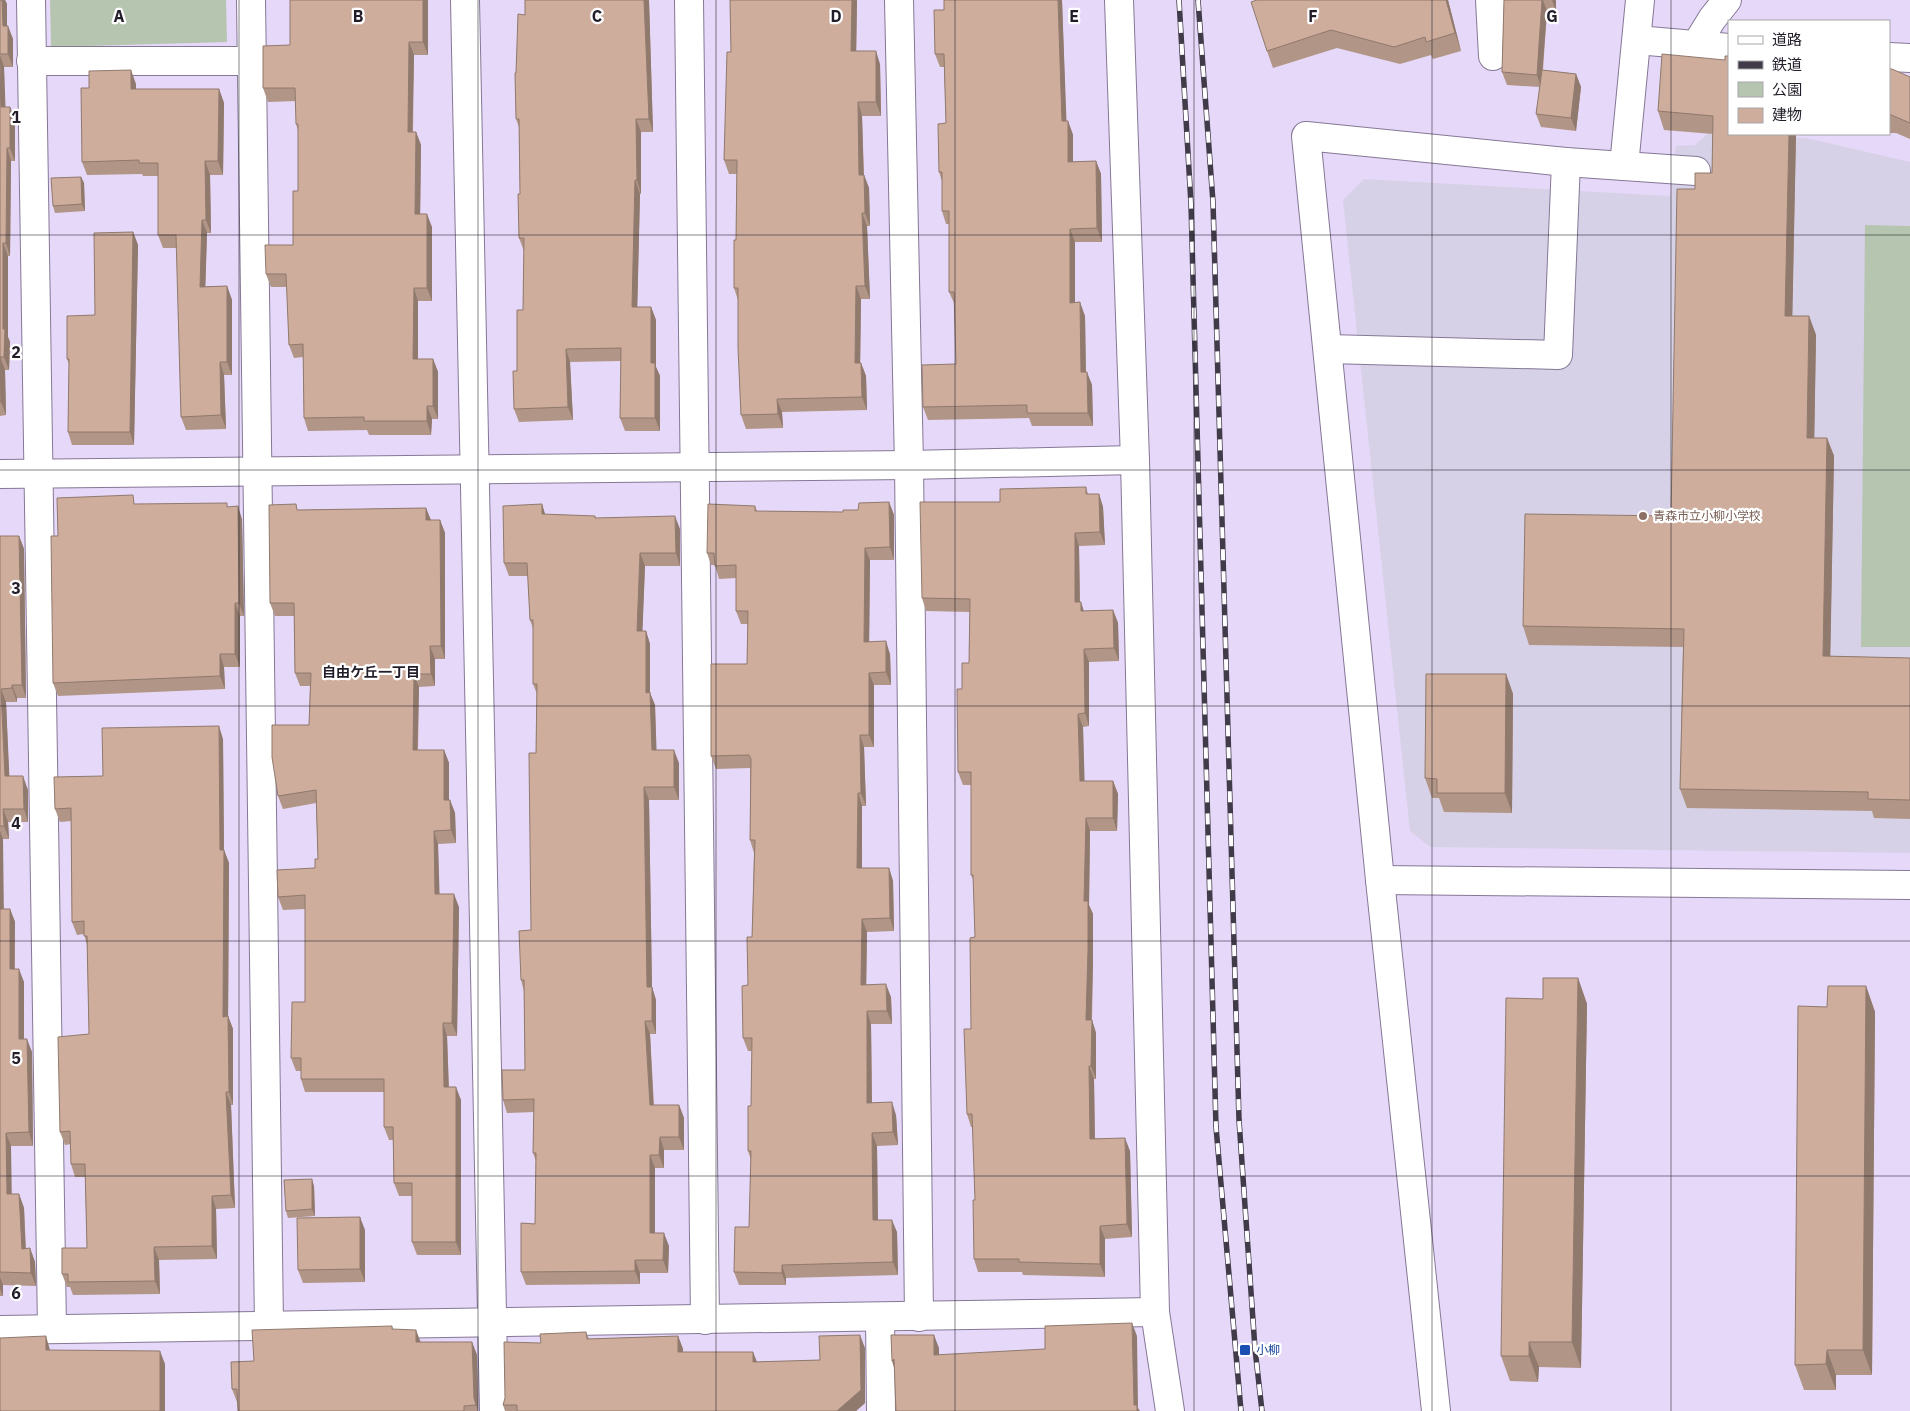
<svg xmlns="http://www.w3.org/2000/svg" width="1910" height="1411" font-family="'IBM Plex Sans','Noto Sans JP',sans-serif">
  <rect width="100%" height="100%" fill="#e6d8f8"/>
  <polygon fill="#d7d1e7" points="1713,129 1729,134 1758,134 1811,139 1910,162 1910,853 1430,847 1410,831 1343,200 1364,179 1670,196 1676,146 1695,145"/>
  <g fill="#b5c5b0">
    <polygon points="50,0 226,0 227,42 51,47"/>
    <polygon points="1865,225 1910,226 1910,647 1861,647"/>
  </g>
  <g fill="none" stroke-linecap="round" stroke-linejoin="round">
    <g stroke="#857895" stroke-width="30">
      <g id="minor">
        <polyline points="31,0 52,1329"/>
        <polyline points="251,0 269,1326"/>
        <polyline points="465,0 494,1411"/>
        <polyline points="689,0 705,1320"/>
        <polyline points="899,0 909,465 919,1317"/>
        <polyline points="1119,0 1135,460 1155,1312 1170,1411"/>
        <polyline points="1490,0 1493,56"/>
        <polyline points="1637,40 1729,48"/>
        <polyline points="1696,45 1712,19 1727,0"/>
        <polyline points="1889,57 1910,58"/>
        <polyline points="31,61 251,61"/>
        <polyline points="1624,166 1640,0"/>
        <polyline points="1328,349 1558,355 1566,162"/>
        <polyline points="0,474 909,465 1135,460"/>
        <polyline points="1380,880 1910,885"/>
        <polyline points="880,1317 881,1411"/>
        <polyline points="0,1330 1155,1312"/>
        <polyline points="1436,1411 1380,880 1306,136 1566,162 1696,171"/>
      </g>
    </g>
    <use href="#minor" stroke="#fff" stroke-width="28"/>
    <g stroke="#403a49" stroke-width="5.5">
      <g id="rail">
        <polyline points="1179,0 1191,204 1216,1127 1241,1411"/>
        <polyline points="1198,0 1213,202 1239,1120 1255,1349 1262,1411"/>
      </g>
    </g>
    <use href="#rail" stroke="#fff" stroke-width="4" stroke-dasharray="11" stroke-linecap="butt"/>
  </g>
  <g fill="#b19586">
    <polygon points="0,0 5,0 7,4 7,26 13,39 13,67 4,67 5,107 10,107 15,120 15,161 11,161 10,256 8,256 8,337 10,342 9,370 5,370 6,415 0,416"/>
    <polygon points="428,0 428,55 414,55 413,132 416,132 421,145 420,214 432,227 432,301 418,301 418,359 433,359 438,372 438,419 432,419 431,435 369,435 367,430 308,431 304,418 303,357 294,358 289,345 287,287 271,287 266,274 293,245 298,191 298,130 296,124 296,101 268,102 263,88"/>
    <polygon points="525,0 649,0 653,132 641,132 641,194 640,194 637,307 651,307 656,320 656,367 660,376 660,431 625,431 620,418 621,361 570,362 573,420 519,422 514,409 517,371 523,310 524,251 519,238 520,194 519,127 516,119 516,73 525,15"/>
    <polygon points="730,0 857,0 856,51 880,64 881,116 862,116 864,175 869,188 870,226 867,226 870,299 861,299 860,363 861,363 866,376 867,410 782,412 783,428 746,429 741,415 738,300 734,288 736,240 737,174 729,174 724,160 731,52"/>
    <polygon points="944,0 1062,0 1066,121 1068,121 1073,135 1073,162 1096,161 1101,174 1102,242 1075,242 1075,302 1085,316 1086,372 1092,385 1093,426 1032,426 1029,418 928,420 923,407 956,364 955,305 949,292 949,224 946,224 942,211 942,181 939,172 946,123 944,67 940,67 935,54 944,10"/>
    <polygon points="1257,0 1448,0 1461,51 1433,59 1431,55 1400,64 1337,48 1273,68 1267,51"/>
    <polygon points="1504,0 1556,0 1556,11 1547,11 1543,70 1576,74 1581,87 1576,131 1541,127 1536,114 1540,87 1507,85 1502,72"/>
    <polygon points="1725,60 1729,134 1796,134 1792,316 1809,316 1816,335 1814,438 1827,438 1834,456 1830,656 1910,658 1910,819 1874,818 1872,811 1687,808 1680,789 1683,647 1529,645 1523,626 1671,516 1695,189 1712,173 1713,134 1664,130 1658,111"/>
    <polygon points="1889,69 1910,77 1910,139 1896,133 1889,133"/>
    <polygon points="136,84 136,89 219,89 224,103 223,175 210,175 211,233 207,233 205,287 227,286 232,300 232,375 224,375 226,429 186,430 181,417 177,248 163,248 158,235 158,176 143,176 142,174 87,175 82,162 89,88"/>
    <polygon points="81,177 84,183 85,211 55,213 53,206"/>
    <polygon points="133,232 138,245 134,445 72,445 68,432 69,364 67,359 95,315"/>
    <polygon points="1086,487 1088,494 1099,494 1103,507 1105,545 1079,546 1080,602 1084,611 1113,610 1118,623 1119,661 1089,662 1089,726 1083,727 1084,781 1113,781 1118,794 1117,831 1090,831 1089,905 1093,914 1093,963 1092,1020 1096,1033 1096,1079 1094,1079 1095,1138 1130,1151 1132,1237 1105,1239 1105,1277 1023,1275 1022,1272 978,1272 974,1259 975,1200 973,1127 971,1127 967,1114 975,937 974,881 971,875 971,785 963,785 958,772 962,689 969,663 970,612 926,611 922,598 1000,502"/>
    <polygon points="889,502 894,515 894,560 870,560 869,642 890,654 891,685 874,685 874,747 864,747 866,806 862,806 862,868 889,868 893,881 894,931 867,932 866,985 891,997 892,1024 871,1024 872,1103 896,1115 898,1145 877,1146 878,1220 897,1232 898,1275 786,1278 786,1285 739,1285 734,1272 749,1227 751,1160 748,1151 751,1106 752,1051 748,1051 743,1038 752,937 754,853 750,840 750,768 716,769 711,756 747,664 748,624 741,624 736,611 736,578 719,579 715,565 711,565 707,553 755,506 757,511 843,512 858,510"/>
    <polygon points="136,504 228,507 242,519 244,616 240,616 240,667 224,667 225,689 58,696 53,683 58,536"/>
    <polygon points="542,504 545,515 595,516 596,518 680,529 680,566 645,566 642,631 646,631 650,644 650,693 655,705 656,750 679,763 679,800 649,800 652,987 656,1000 656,1034 650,1034 654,1105 679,1105 684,1118 684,1150 664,1150 664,1168 655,1168 655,1233 669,1246 668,1273 640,1273 640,1284 526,1285 521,1272 535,1224 536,1161 533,1153 534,1112 507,1113 503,1100 525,1070 524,991 521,980 531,930 536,753 537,694 533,684 533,628 530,620 528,576 509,576 504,563"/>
    <polygon points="426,508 431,520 440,520 445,533 445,659 435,659 435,686 419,687 418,750 444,750 449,763 449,800 450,800 455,813 456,843 438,844 439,894 459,907 457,1036 447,1036 449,1087 461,1100 461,1255 417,1255 412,1242 412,1196 399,1196 394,1183 393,1140 389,1140 384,1127 384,1092 305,1092 301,1079 301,1071 296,1071 291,1058 305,1002 305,909 283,910 278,897 315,868 318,859 316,803 283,809 278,796 309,725 310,686 300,686 295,673 294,616 275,616 270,603 299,510"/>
    <polygon points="0,536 19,536 24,549 26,698 17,698 17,702 6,702 9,776 28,790 28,822 8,822 9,839 3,839 3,909 10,909 15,922 15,969 24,982 24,1039 32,1052 33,1146 11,1146 11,1194 19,1194 24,1208 26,1249 30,1248 35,1262 36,1286 3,1285 3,1296 0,1296"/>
    <polygon points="1506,674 1513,694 1512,813 1444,812 1439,798 1432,798 1425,778"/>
    <polygon points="223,739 224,850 229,863 228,1016 233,1029 233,1105 231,1105 235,1208 216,1209 217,1259 159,1260 160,1294 73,1295 70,1287 67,1287 62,1274 87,1248 85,1177 75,1177 71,1164 71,1144 65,1145 60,1132 89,1034 87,945 84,934 77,935 72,922 71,821 60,822 55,809 103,776"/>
    <polygon points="1578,978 1587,1004 1581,1368 1539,1367 1538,1382 1510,1381 1501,1356 1543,999"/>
    <polygon points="1866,986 1875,1012 1872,1375 1836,1375 1836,1390 1804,1390 1795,1365 1827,1007"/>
    <polygon points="314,1186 315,1216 288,1218 286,1211"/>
    <polygon points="365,1230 365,1282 303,1283 298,1270"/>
    <polygon points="392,1326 393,1329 421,1342 472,1342 477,1355 478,1411 238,1411 237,1402 232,1389 254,1361"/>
    <polygon points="586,1332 589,1339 678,1336 683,1349 683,1352 753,1352 757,1362 820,1360 865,1348 865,1403 856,1411 505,1411 503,1405 541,1343"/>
  </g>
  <g fill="#90796d">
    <polygon points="2,0 5,0 7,4 7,39 3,26"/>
    <polygon points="423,0 428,0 428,55 423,42"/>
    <polygon points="644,0 649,0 653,132 649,119"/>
    <polygon points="852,0 857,0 856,64 851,51"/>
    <polygon points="1058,0 1062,0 1067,135 1062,121"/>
    <polygon points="1446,0 1448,0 1461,51 1455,33"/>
    <polygon points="1542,0 1543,0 1547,11 1541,87 1537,75"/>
    <polygon points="1552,0 1556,0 1556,11"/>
    <polygon points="8,26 13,39 13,67 8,54"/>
    <polygon points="409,42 414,55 412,145 408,132"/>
    <polygon points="876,51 880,64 881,116 876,102"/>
    <polygon points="0,55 4,67 6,120 1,107"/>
    <polygon points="131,70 136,84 136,103 131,89"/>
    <polygon points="1576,74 1581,87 1576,131 1571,118"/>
    <polygon points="219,89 224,103 223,175 218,161"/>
    <polygon points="858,102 862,116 864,188 859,175"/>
    <polygon points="10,107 15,120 15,161 10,148"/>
    <polygon points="636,119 641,132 641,194 637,180"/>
    <polygon points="1068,121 1073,135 1073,175 1068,162"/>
    <polygon points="416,132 421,145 420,227 415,214"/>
    <polygon points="1789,134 1796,134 1792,335 1785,316"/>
    <polygon points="7,148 11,161 10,256 6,243"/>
    <polygon points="205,161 210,175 211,233 206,220"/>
    <polygon points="1096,161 1101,174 1102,242 1097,228"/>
    <polygon points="864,175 869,188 870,226 865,213"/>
    <polygon points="81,177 84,183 85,211 82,204"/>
    <polygon points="635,180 640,194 637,321 632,307"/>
    <polygon points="862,213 867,226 870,299 865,286"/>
    <polygon points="427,214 432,227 432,301 427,288"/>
    <polygon points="202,220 207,233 205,300 200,287"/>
    <polygon points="1070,229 1075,242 1075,316 1070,303"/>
    <polygon points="133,232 138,245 134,445 130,432"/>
    <polygon points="3,243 8,256 8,337 10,342 9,370 4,357 3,329"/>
    <polygon points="227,286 232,300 232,375 227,362"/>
    <polygon points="856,286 861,299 860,376 855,363"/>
    <polygon points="414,288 418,301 418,372 413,359"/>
    <polygon points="1080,302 1085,316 1086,386 1081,372"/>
    <polygon points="651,307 656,320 656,367 660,376 660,431 655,418 651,363"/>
    <polygon points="1809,316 1816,335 1814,456 1807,438"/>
    <polygon points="566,349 570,362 573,420 568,407"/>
    <polygon points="0,357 5,370 6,415 1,402"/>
    <polygon points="433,359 438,372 438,419 433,406"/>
    <polygon points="220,362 224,375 226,429 221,415"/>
    <polygon points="861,363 866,376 867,410 862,397"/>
    <polygon points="1087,372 1092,385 1093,426 1088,413"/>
    <polygon points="777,399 782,412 783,428 778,414"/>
    <polygon points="427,406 432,419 431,435 427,421"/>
    <polygon points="1827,438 1834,456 1830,675 1823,656"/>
    <polygon points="1099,494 1103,507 1105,545 1100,532"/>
    <polygon points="889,502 894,515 894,560 890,547"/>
    <polygon points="542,504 546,517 542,514"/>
    <polygon points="238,506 242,519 244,616 239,603"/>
    <polygon points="426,508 431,521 426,520"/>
    <polygon points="675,516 680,529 680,566 676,553"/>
    <polygon points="440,520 445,533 445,659 441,646"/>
    <polygon points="1075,533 1079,546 1080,615 1075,602"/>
    <polygon points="19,536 24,549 26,698 22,685"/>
    <polygon points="865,548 870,560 869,655 864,642"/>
    <polygon points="640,553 645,566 642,644 637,631"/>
    <polygon points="1081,602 1085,615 1081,611"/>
    <polygon points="235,603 240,616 240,667 235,654"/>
    <polygon points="1113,610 1118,623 1119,661 1114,648"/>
    <polygon points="646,631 650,644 650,693 655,705 657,763 652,750 646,693"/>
    <polygon points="886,641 890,654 891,685 886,672"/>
    <polygon points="430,646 435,659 435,686 431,674"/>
    <polygon points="1084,649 1089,662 1089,726 1085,713"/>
    <polygon points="220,654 224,667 225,689 220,676"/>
    <polygon points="869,673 874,685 874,747 869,735"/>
    <polygon points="414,674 419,687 417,763 413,750"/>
    <polygon points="1506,674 1513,694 1512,813 1505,793"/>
    <polygon points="12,685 17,698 17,702 12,688"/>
    <polygon points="1,689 6,702 10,790 5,776"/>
    <polygon points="1078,714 1083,727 1085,794 1080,781"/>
    <polygon points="219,726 223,739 224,856 224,850 229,863 228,1030 223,1017 220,850"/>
    <polygon points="860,735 864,747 866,806 861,793"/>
    <polygon points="444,750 449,763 449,813 444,800"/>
    <polygon points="674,750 679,763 679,800 674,787"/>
    <polygon points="23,776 28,790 28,822 24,809"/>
    <polygon points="1113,781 1118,794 1117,831 1113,818"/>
    <polygon points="644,787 649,800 652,989 652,987 656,1000 656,1034 652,1021 647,987"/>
    <polygon points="858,793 862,806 862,881 857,868"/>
    <polygon points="450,800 455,813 456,843 451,830"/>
    <polygon points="3,809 8,822 9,839 4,826"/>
    <polygon points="1086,818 1090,831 1089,905 1093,914 1093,963 1091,1033 1086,1020 1084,901"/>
    <polygon points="0,831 3,839 4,922 0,912"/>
    <polygon points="434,831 438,844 440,907 435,894"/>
    <polygon points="889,868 893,881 894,931 890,918"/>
    <polygon points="454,894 459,907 457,1036 452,1023"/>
    <polygon points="10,909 15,922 14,983 10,969"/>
    <polygon points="862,919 867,932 866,998 861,985"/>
    <polygon points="19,969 24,982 24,1052 19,1039"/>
    <polygon points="1578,978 1587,1004 1581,1368 1572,1342"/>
    <polygon points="886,984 891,997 892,1024 887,1011"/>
    <polygon points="1866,986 1875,1012 1872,1375 1863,1350"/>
    <polygon points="867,1011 871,1024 872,1116 867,1103"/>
    <polygon points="228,1016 233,1029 233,1105 229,1092"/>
    <polygon points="1092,1020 1096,1033 1096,1079 1091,1066"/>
    <polygon points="645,1021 650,1034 654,1118 650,1105"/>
    <polygon points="443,1023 447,1036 449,1100 444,1087"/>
    <polygon points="27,1039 32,1052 33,1146 29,1132"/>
    <polygon points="1089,1066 1094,1079 1095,1152 1090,1139"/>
    <polygon points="456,1087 461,1100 461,1255 456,1242"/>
    <polygon points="226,1092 231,1105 235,1208 231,1195"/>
    <polygon points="892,1102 896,1115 898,1145 893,1132"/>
    <polygon points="679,1105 684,1118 684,1150 679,1137"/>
    <polygon points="6,1133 11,1146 12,1208 7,1194"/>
    <polygon points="872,1133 877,1146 878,1233 873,1220"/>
    <polygon points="660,1137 664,1150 664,1168 659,1155"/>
    <polygon points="1125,1138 1130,1151 1132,1237 1127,1224"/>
    <polygon points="650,1155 655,1168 655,1246 650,1233"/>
    <polygon points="312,1179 314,1186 315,1216 312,1209"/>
    <polygon points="19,1194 24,1208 26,1262 22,1249"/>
    <polygon points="212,1196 216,1209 217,1259 212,1246"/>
    <polygon points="360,1217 365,1230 365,1282 360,1269"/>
    <polygon points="892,1220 897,1232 898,1275 893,1262"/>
    <polygon points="1100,1226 1105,1239 1105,1277 1100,1264"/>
    <polygon points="664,1233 669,1246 668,1273 663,1260"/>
    <polygon points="154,1247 159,1260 160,1294 155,1281"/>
    <polygon points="30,1248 35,1262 36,1286 31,1273"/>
    <polygon points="635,1260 640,1273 640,1284 635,1271"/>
    <polygon points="782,1265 786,1278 786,1285 782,1273"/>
    <polygon points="0,1277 3,1285 3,1296 0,1289"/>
    <polygon points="1132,1323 1137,1336 1138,1408 1140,1411 1136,1411 1134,1405"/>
    <polygon points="416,1330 421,1343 416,1342"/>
    <polygon points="860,1335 865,1348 865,1403 856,1411 837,1411"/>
    <polygon points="934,1335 939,1348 939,1367 934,1355"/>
    <polygon points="46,1336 50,1350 51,1363 46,1350"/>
    <polygon points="678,1336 683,1349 683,1365 678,1352"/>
    <polygon points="472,1342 477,1355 478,1411 474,1398"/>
    <polygon points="1529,1342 1539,1367 1538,1382 1529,1356"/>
    <polygon points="1827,1350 1836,1375 1836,1390 1826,1364"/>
    <polygon points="160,1351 165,1364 165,1411 160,1411"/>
    <polygon points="753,1352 758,1365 753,1362"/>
    <polygon points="894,1359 896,1374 892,1361"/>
  </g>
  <g fill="#cead9c" stroke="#90796d">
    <polygon points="0,0 2,0 3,26 8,26 8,54 0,54"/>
    <polygon points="290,0 423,0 423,42 409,42 408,132 416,132 415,214 427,214 427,288 414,288 413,359 433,359 433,406 427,406 427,421 364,421 364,417 304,418 303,344 289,345 286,274 266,274 265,245 293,245 293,191 298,191 298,124 296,124 295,88 263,88 263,46 290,45"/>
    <polygon points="525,0 644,0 649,119 636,119 637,180 635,180 632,307 651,307 651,363 655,363 655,418 620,418 621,348 566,349 568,407 514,409 513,371 517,371 517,310 523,310 524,238 519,238 518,194 520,194 519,119 516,119 515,73 516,73 518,14 525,15"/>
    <polygon points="730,0 852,0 851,51 876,51 876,102 858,102 859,175 864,175 865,213 862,213 865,286 856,286 855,363 861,363 862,397 777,399 778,414 741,415 738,348 738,288 734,288 734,240 736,240 737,160 724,160 727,52 731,52"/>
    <polygon points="944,0 1058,0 1062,121 1068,121 1068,162 1096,161 1097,228 1070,229 1070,303 1080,302 1081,372 1087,372 1088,413 1027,413 1027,405 923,407 922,365 956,364 954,292 949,292 949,211 942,211 942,172 939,172 938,124 946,123 944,54 935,54 934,10 944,10"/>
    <polygon points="1257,0 1446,0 1455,33 1426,42 1425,37 1394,47 1331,30 1267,51 1251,2"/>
    <polygon points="1504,0 1542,0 1537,75 1502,72"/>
    <polygon points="1662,54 1725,60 1725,56 1729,56 1729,134 1789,134 1785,316 1809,316 1807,438 1827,438 1823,656 1910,658 1910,800 1868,799 1868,792 1680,789 1684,629 1523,626 1525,514 1671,516 1677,189 1695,189 1695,173 1712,173 1713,116 1658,111"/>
    <polygon points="1889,69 1892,69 1910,77 1910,123 1889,114"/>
    <polygon points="131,70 131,89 219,89 218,161 205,161 206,220 202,220 200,287 227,286 227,362 220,362 221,415 181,417 176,235 158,235 158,163 139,163 139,160 82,162 81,88 89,88 89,71"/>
    <polygon points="1542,70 1576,74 1571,118 1536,114"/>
    <polygon points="0,73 1,107 10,107 10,148 7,148 6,243 3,243 3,329 5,329 4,357 0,357 1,402 0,402"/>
    <polygon points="81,177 82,204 53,206 51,178"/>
    <polygon points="133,232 130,432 68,432 69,359 67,359 67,316 95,315 94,233"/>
    <polygon points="1086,487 1086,494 1099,494 1100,532 1075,533 1075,602 1081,602 1081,611 1113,610 1114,648 1084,649 1085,713 1078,714 1080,781 1113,781 1113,818 1086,818 1084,901 1088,901 1088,950 1086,1020 1092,1020 1091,1066 1089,1066 1090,1139 1125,1138 1127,1224 1100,1226 1100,1264 1019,1262 1019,1259 974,1259 973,1200 975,1200 972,1114 967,1114 964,1029 971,1029 970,938 975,937 973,875 971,875 971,772 958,772 957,689 962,689 962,663 969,663 970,599 922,598 920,502 1000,502 1000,489"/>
    <polygon points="133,495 134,504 227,503 227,507 238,506 239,603 235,603 235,654 220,654 220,676 53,683 51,536 58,536 57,498"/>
    <polygon points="889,502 890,547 865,548 864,642 886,641 886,672 869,673 869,735 860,735 861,793 858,793 857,868 889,868 890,918 862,919 861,985 886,984 887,1011 867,1011 867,1103 892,1102 893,1132 872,1133 873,1220 892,1220 893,1262 782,1265 782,1273 734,1272 735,1227 749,1227 751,1151 748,1151 748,1106 751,1106 752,1038 743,1038 742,986 748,985 747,937 752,937 755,840 750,840 751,759 749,755 711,756 711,664 747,664 748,611 736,611 736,565 715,566 714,553 707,553 708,504 755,506 755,511 843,512 843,510 858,510 859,503"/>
    <polygon points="296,504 297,510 426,508 426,520 440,520 441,646 430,646 431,674 414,674 413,750 444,750 444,800 450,800 451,830 434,831 435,894 454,894 452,1023 443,1023 444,1087 456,1087 456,1242 412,1242 412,1183 394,1183 393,1127 384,1127 384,1079 301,1079 301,1058 291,1058 292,1002 305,1002 305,895 278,897 277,870 315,868 315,859 318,859 316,790 278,796 272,757 272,725 309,725 311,673 295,673 294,603 270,603 269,505"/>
    <polygon points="542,504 542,514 595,516 595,518 675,516 676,553 640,553 637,631 646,631 646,693 650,692 652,750 674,750 674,787 644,787 647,987 652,987 652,1021 645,1021 650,1105 679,1105 679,1137 660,1137 659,1155 650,1155 650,1233 664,1233 663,1260 635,1260 635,1271 521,1272 521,1223 535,1224 536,1153 533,1153 534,1099 503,1100 502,1070 525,1070 524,980 521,980 519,931 531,930 529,753 536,753 537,684 533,684 533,620 530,620 527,563 504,563 503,506"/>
    <polygon points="0,536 19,536 22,685 12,685 12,688 1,689 5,776 23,776 24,809 3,809 4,826 0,826"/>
    <polygon points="1426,674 1506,674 1505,793 1437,793 1437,779 1425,778"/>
    <polygon points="219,726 220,850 224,850 223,1017 228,1016 229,1092 226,1092 231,1195 212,1196 212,1246 154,1247 155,1281 68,1282 68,1274 62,1274 62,1248 87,1248 85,1164 71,1164 70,1131 60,1132 58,1037 89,1034 87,936 84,936 84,921 72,922 71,808 55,809 54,777 103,776 102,728"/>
    <polygon points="0,909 10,909 10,969 19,969 19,1039 27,1039 29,1132 6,1133 7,1194 19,1194 22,1249 30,1248 31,1273 0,1272"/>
    <polygon points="1543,978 1578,978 1572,1342 1529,1342 1529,1356 1501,1356 1506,998 1543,999"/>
    <polygon points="1828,986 1866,986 1863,1350 1827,1350 1826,1364 1795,1365 1798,1006 1827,1007"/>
    <polygon points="312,1179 312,1209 286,1211 284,1180"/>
    <polygon points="360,1217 360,1269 298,1270 297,1218"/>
    <polygon points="1132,1323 1134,1405 1137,1405 1137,1411 896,1411 894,1359 892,1361 891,1335 934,1335 934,1355 1045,1349 1045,1326"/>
    <polygon points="392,1326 392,1329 416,1330 416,1342 472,1342 474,1398 476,1405 464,1406 464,1411 238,1411 237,1389 232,1389 231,1362 254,1361 252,1330"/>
    <polygon points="586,1332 587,1339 678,1336 678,1352 753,1352 753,1362 820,1360 819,1336 860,1335 861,1390 837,1411 517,1411 517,1405 503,1405 505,1398 504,1342 541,1343 540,1334"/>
    <polygon points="46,1336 46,1350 160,1351 160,1411 0,1411 0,1338"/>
  </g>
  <path fill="none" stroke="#221d29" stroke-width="1" stroke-opacity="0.55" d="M239,0v1411M478,0v1411M716,0v1411M955,0v1411M1194,0v1411M1432,0v1411M1671,0v1411M0,235h1910M0,470h1910M0,706h1910M0,941h1910M0,1176h1910"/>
  <circle fill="#8d6e63" stroke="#fff" stroke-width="2" cx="1643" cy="516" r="5"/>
  <rect fill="#1a4fb4" stroke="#fff" stroke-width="2" x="1239" y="1344" width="12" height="12" rx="2.5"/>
  <g text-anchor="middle" stroke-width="4.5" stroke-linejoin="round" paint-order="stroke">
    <g font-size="12" fill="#785e54" stroke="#fff" text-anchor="start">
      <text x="1653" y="520">青森市立小柳小学校</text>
    </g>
    <g font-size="12" fill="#164399" stroke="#fff" text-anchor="start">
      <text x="1256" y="1354">小柳</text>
    </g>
    <g font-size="14" font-weight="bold" fill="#221d29" stroke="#fff">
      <text x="371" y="677">自由ケ丘一丁目</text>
    </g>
  </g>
  <g font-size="16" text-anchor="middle" font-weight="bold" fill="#221d29" stroke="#fff" stroke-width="4.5" stroke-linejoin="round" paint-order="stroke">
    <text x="119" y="22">A</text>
    <text x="358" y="22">B</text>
    <text x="597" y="22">C</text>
    <text x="836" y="22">D</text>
    <text x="1074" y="22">E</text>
    <text x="1313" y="22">F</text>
    <text x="1552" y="22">G</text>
    <text x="16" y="123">1</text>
    <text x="16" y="358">2</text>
    <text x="16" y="594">3</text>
    <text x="16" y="829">4</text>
    <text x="16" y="1064">5</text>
    <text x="16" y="1299">6</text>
  </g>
  <rect x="1728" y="20" width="162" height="115" fill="#ffffff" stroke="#a7a5a9"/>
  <rect x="1738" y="36" width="25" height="8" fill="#ffffff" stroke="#a7a5a9"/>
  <text x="1772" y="45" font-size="15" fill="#221d29">道路</text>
  <rect x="1738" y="61" width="25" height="8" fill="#403a49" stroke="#a7a5a9"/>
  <text x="1772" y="70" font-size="15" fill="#221d29">鉄道</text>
  <rect x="1738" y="82" width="25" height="15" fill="#b5c5b0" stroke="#a7a5a9"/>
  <text x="1772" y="95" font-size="15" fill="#221d29">公園</text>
  <rect x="1738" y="108" width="25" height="15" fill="#cead9c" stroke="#a7a5a9"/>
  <text x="1772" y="120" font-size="15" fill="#221d29">建物</text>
</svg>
